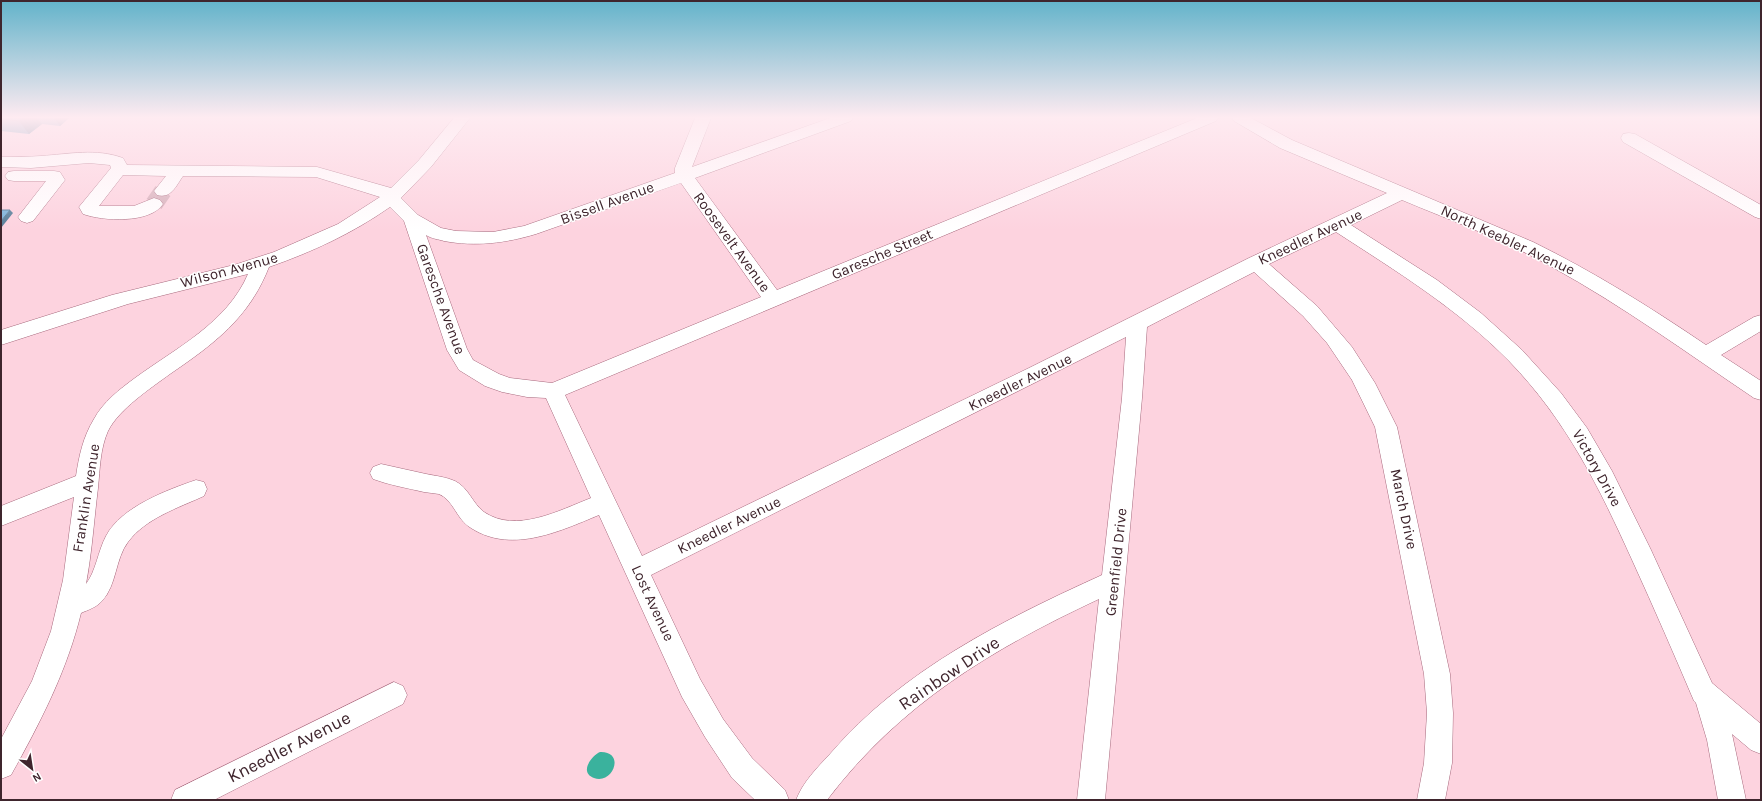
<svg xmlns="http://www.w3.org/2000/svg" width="1762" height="801" font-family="Karla,sans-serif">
  <rect width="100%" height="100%" fill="#fdd3df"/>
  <path fill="#3ab29d" d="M600,752c26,-1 13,33 -6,26 -15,-5 -3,-22 6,-26z"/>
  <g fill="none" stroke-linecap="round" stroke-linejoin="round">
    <polyline stroke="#d7b0bb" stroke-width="18" stroke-dasharray="18 9" stroke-linecap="butt" points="154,204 163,191"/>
    <g stroke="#a7697d" stroke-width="1">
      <g id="minor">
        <path d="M454,118h16l-39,49 -30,31 17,17 23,13 15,3 37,1 31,-6 151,-53v-5l20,-50h16l-19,49 138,-49h23l-2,3 -156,57 82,112 420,-172h21l-2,3 -651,274 77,161 387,-188 220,-110 138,-65 -107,-45 -46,-27 -2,-3h19l41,22 241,102c61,30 117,65 173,103l48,-28 7,-2v16l-40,24 40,26v19l-7,-2c-67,-45 -131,-92 -202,-131 -47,-27 -100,-46 -150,-67l-51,25 86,55 44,33 41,37 39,43 26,35 25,43 39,79 61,133 49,41v30l-10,-4 -19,-16 14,66h-28l-11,-60 -11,-37 -2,-2c-20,-47 -40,-93 -61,-139 -34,-75 -66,-141 -124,-201 -51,-52 -113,-90 -173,-129l-67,32 48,42 35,41 23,36 22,44 53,247 3,39 -1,50 -7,37h-28l7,-37 3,-50 -3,-39 -49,-247 -23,-47 -25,-37 -24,-27 -49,-44 -107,55 -5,71 -37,402h-28l22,-201c-107,50 -199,105 -272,201h-31c7,-18 21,-32 34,-46 72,-84 173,-134 272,-179l20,-177 4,-61 -475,238 49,104 23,40 29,39 33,32 4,10h-34l-23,-22 -27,-41 -23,-40 -83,-182c-41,17 -90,40 -131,11 -12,-9 -15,-26 -29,-32 -5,-1 -10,-1 -15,-2 -17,-4 -35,-7 -51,-13l-3,-6 3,-6 8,-3c15,3 30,7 45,10 10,2 20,3 29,7 14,7 17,22 29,31 32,22 76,-2 107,-14l-45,-100 -19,-1 -25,-5 -17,-6 -26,-16 -12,-20 -43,-129 -14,-14c-37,26 -78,45 -121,60 -20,51 -55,77 -99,107 -19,14 -51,35 -62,57 -8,18 -8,38 -10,57 -4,32 -6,64 -12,96 10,-13 12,-33 20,-48 15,-29 61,-46 90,-56l8,2 3,7 -3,7c-26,12 -58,22 -76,46 -13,17 -11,43 -26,59 -5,6 -14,9 -21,12 -14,58 -41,110 -70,162l-10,4v-40l31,-58 19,-50 12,-51 11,-83 -73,29v-20l75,-30c3,-20 7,-39 18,-57 9,-17 26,-30 41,-41 41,-30 92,-55 113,-104l-120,30 -127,41v-15l111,-35 122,-30 40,-13 64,-28 42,-27 -64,-20 -133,-1c-7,10 -12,23 -26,19l-3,-4 12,-15 -43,-1 -24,31h35l20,-8 6,2 3,4c-13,20 -61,17 -80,10l-4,-7 32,-39 -1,-3 -21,-2 -58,5 -30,-1v-10c13,0 27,0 40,-1 28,-2 55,-8 82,2l4,7 190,2 74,21 28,-28zM681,183l80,114 -209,86 -42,-5 -11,-4 -26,-14 -6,-11 -41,-114c6,4 12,4 18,6 32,6 62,2 92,-7z"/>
        <polygon points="1629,133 1635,134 1761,205 1761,219 1755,217 1623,142 1621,138 1623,134"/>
        <polygon points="14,171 54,171 60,172 65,180 33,221 27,223 21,221 18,217 46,181 14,181 8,180 5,176 8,172"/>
        <polygon points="394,682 403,686 407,695 403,704 214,800 171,800 175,790"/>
      </g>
    </g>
    <use href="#minor" fill="#fff" fill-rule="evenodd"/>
  </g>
  <polygon fill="#6799bb" points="1,118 69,118 60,126 42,124 29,134 1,131"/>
  <g fill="#547d98">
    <polygon points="23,118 37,118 42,124 29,134 19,121"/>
    <polygon points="54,118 69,118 60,126"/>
    <polygon points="10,210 13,213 1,228 1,221"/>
  </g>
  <g fill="#78b2d9" stroke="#547d98">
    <polygon points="1,118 23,118 19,121 1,119"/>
    <polygon points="1,210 10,210 1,221"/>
  </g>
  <linearGradient id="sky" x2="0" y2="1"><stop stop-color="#62b3ca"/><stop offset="0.51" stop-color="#feebf1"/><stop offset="1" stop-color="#feebf1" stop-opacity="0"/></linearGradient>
  <rect width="1762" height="230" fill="url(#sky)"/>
  <g text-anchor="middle" stroke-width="3" stroke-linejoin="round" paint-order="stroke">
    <g font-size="15" fill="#3f252d" stroke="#fff">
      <text transform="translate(607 203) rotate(-20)" y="5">Bissell Avenue</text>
      <text transform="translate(1310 237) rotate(-25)" y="5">Kneedler Avenue</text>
      <text transform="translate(1508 240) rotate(25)" y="5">North Keebler Avenue</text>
      <text transform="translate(732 242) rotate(54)" y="5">Roosevelt Avenue</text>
      <text transform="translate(882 254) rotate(-23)" y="5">Garesche Street</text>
      <text transform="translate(229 270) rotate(-15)" y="5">Wilson Avenue</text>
      <text transform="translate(441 299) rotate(70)" y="5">Garesche Avenue</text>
      <text transform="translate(1020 382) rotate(-26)" y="5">Kneedler Avenue</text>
      <text transform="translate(1597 468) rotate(61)" y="5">Victory Drive</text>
      <text transform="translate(86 498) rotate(-81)" y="5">Franklin Avenue</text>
      <text transform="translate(1404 509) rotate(78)" y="5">March Drive</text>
      <text transform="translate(729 525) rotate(-26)" y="5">Kneedler Avenue</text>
      <text transform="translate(1116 562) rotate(-84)" y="5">Greenfield Drive</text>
      <text transform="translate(653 603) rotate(65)" y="5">Lost Avenue</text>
    </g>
    <g font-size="18" fill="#3f252d" stroke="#fff">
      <text transform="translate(949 673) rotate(-34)" y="6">Rainbow Drive</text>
      <text transform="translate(289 747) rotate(-27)" y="6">Kneedler Avenue</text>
    </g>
  </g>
  <rect width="1762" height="801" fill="none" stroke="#3f252d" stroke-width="4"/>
  <g transform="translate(32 769) rotate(150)" stroke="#ffffff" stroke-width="3" paint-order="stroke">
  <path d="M0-3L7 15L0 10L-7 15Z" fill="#3f252d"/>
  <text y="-6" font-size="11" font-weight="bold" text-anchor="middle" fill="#3f252d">N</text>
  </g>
</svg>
